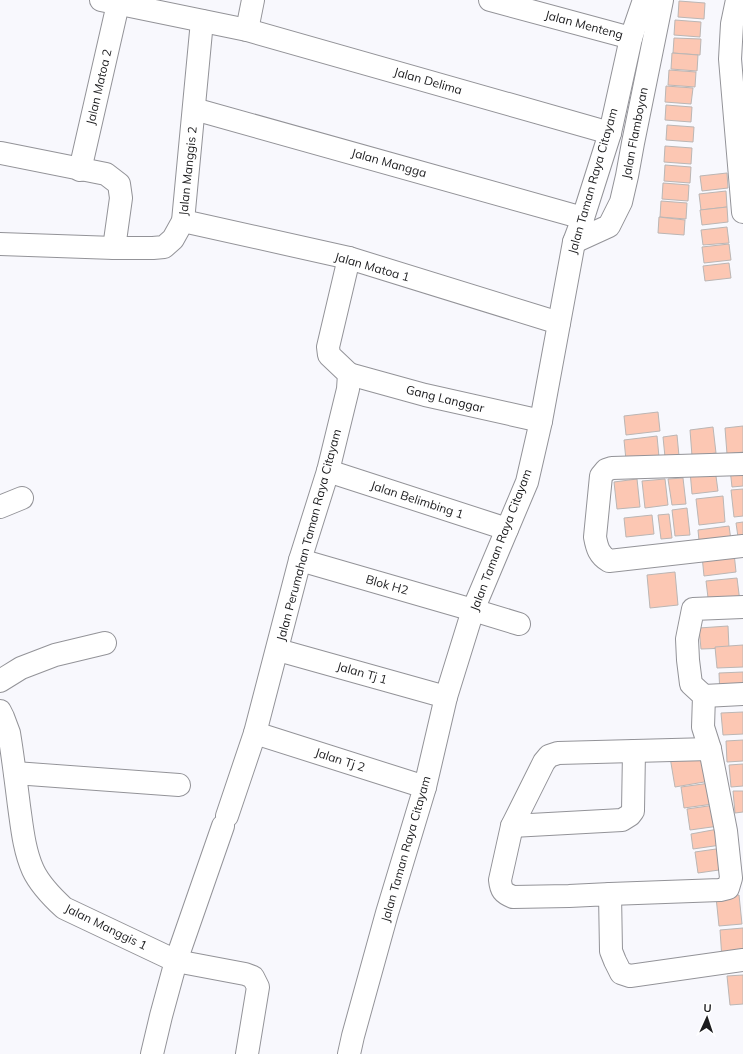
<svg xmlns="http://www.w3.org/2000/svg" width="743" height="1054" font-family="Mulish,sans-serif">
  <rect width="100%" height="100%" fill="#f8f8fd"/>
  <g fill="#fcc7b3" stroke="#bbb6b4">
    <polygon points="679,1 705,3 704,19 678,17"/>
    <polygon points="675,20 701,22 700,37 674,35"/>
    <polygon points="674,38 701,39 700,55 673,53"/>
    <polygon points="672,53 698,55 697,71 671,69"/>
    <polygon points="669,70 696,72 695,87 668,85"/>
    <polygon points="666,86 693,88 691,104 665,102"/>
    <polygon points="666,105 692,107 691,122 665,120"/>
    <polygon points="667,125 694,127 693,142 666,140"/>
    <polygon points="665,146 692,148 691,164 664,162"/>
    <polygon points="665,165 691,167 690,183 664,181"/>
    <polygon points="727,173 728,188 702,191 700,176"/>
    <polygon points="663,183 689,185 688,201 662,199"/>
    <polygon points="726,191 727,207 701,210 699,194"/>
    <polygon points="661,201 687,203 686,219 660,217"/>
    <polygon points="727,207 728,222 702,225 700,210"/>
    <polygon points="659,217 685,220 684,235 658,233"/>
    <polygon points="727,227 729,243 703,245 701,230"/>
    <polygon points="729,244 731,260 704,263 702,247"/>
    <polygon points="729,263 731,278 705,281 703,266"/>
    <polygon points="658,412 660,431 626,435 624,416"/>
    <polygon points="743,426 743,452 727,454 725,428"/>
    <polygon points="713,427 716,453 692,456 690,430"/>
    <polygon points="677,435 679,456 665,457 663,437"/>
    <polygon points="657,436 659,457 626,460 624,440"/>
    <polygon points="743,468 743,486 732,487 730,469"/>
    <polygon points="715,469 718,491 692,494 690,471"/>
    <polygon points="683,478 686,504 672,505 668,479"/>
    <polygon points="637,479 640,507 617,509 614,482"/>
    <polygon points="665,479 668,505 645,508 642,481"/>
    <polygon points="743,489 743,516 734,517 731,490"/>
    <polygon points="723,496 725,522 699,525 696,499"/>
    <polygon points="687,508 690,535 675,536 672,510"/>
    <polygon points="669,514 672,538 661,539 658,515"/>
    <polygon points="652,515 654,534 626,537 624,518"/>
    <polygon points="743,522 743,543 739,544 736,523"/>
    <polygon points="729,526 732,547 700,551 698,530"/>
    <polygon points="734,553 736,572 704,576 702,556"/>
    <polygon points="675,572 678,605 650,608 647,575"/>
    <polygon points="737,578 740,602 709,606 706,581"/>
    <polygon points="728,626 729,648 701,649 699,628"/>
    <polygon points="743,645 743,667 717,668 715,647"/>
    <polygon points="743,672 743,693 720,695 719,673"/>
    <polygon points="743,712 743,734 723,735 721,713"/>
    <polygon points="743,740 743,761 727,762 726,741"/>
    <polygon points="705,752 710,781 675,787 670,757"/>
    <polygon points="743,764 743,786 731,787 729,765"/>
    <polygon points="710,783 713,804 684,808 681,787"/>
    <polygon points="733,791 743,791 743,812 735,813"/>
    <polygon points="715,805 719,826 690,830 687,809"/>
    <polygon points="718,829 721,845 693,849 691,834"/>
    <polygon points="723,848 726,869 698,873 695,852"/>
    <polygon points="739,895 742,924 719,926 716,897"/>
    <polygon points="743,928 743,957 722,959 720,930"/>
    <polygon points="743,975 743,1004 730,1005 727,976"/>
  </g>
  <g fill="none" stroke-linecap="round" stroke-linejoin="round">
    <g stroke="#939398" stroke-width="24">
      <g id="minor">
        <polyline points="101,0 247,30 610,133"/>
        <polyline points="490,0 631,38"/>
        <polyline points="737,0 732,24 730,59 743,212"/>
        <polyline points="247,30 253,0"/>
        <polyline points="194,109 583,218"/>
        <polyline points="1,153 106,174 119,184 121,198 114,248"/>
        <polyline points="80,170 118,4"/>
        <polyline points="183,221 349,258 559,323"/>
        <polyline points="574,242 609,226 621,202 627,176 633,143 662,0"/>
        <polyline points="0,244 114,248 153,248 164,247 173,239 183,221 202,21"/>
        <polyline points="349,374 425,395 541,421"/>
        <path d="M743,464l-131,4 -6,2 -5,6 -6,61c2,11 4,18 14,24l134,-15"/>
        <polyline points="328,471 507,529"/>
        <polyline points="0,507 22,498"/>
        <polyline points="300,560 473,610 519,624"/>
        <polyline points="278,650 446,697"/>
        <polyline points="0,681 21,668 55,655 105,643"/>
        <polyline points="704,696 743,694"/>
        <path d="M0,711l3,6 6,16c4,24 7,49 10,73 3,21 5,44 14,64 7,15 19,27 31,38l112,53 69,13 8,3 5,10 -11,67"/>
        <polyline points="255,733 425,787"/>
        <path d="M710,749l-152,4 -9,3 -5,6 -32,64 -12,54c1,10 3,13 13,17l56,-1 41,-2 1,57 4,10 6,12 9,3 113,-16"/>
        <polyline points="15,773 179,785"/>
        <polyline points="227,816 255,733 300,560 328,471 348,389 349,374 329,355 328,347 349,258"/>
        <polyline points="512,826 622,820 630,815 633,811 634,751"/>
        <polyline points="610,894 720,890 728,888 731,878 726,831 710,749 703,727 704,696 691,684 688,660 687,639 693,609 743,607"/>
        <polyline points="152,1054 161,1016 176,961 223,826"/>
        <polyline points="349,1054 353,1036 387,913 425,787 446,697 473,610 527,482 541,421 574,242 583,218 610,133 631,38 644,0"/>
      </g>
    </g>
    <use href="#minor" stroke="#fff" stroke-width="22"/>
  </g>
  <g text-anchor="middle" stroke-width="4" stroke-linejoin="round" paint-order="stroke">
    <g font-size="12" fill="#1b1b1d" stroke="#fff">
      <text transform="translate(584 25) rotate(15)" y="4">Jalan Menteng</text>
      <text transform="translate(428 81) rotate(16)" y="4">Jalan Delima</text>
      <text transform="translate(99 87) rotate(-77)" y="4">Jalan Matoa 2</text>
      <text transform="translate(635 133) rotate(-79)" y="4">Jalan Flamboyan</text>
      <text transform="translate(389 163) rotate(16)" y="4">Jalan Mangga</text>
      <text transform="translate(188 171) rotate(-84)" y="4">Jalan Manggis 2</text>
      <text transform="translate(593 181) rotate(-74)" y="4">Jalan Taman Raya Citayam</text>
      <text transform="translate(372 267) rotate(16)" y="4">Jalan Matoa 1</text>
      <text transform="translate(445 399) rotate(14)" y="4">Gang Langgar</text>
      <text transform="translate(417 500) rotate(18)" y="4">Jalan Belimbing 1</text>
      <text transform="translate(309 535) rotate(-75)" y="4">Jalan Perumahan Taman Raya Citayam</text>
      <text transform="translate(501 540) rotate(-69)" y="4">Jalan Taman Raya Citayam</text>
      <text transform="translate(387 585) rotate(16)" y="4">Blok H2</text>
      <text transform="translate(362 673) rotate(16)" y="4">Jalan Tj 1</text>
      <text transform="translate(340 760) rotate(18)" y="4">Jalan Tj 2</text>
      <text transform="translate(406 849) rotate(-74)" y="4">Jalan Taman Raya Citayam</text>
      <text transform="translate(106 927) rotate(26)" y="4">Jalan Manggis 1</text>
    </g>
  </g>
  <g transform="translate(707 1018) rotate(3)" stroke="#ffffff" stroke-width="3" paint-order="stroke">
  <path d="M0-3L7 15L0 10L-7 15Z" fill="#1b1b1d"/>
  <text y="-6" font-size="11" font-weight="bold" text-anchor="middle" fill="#1b1b1d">U</text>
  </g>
</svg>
